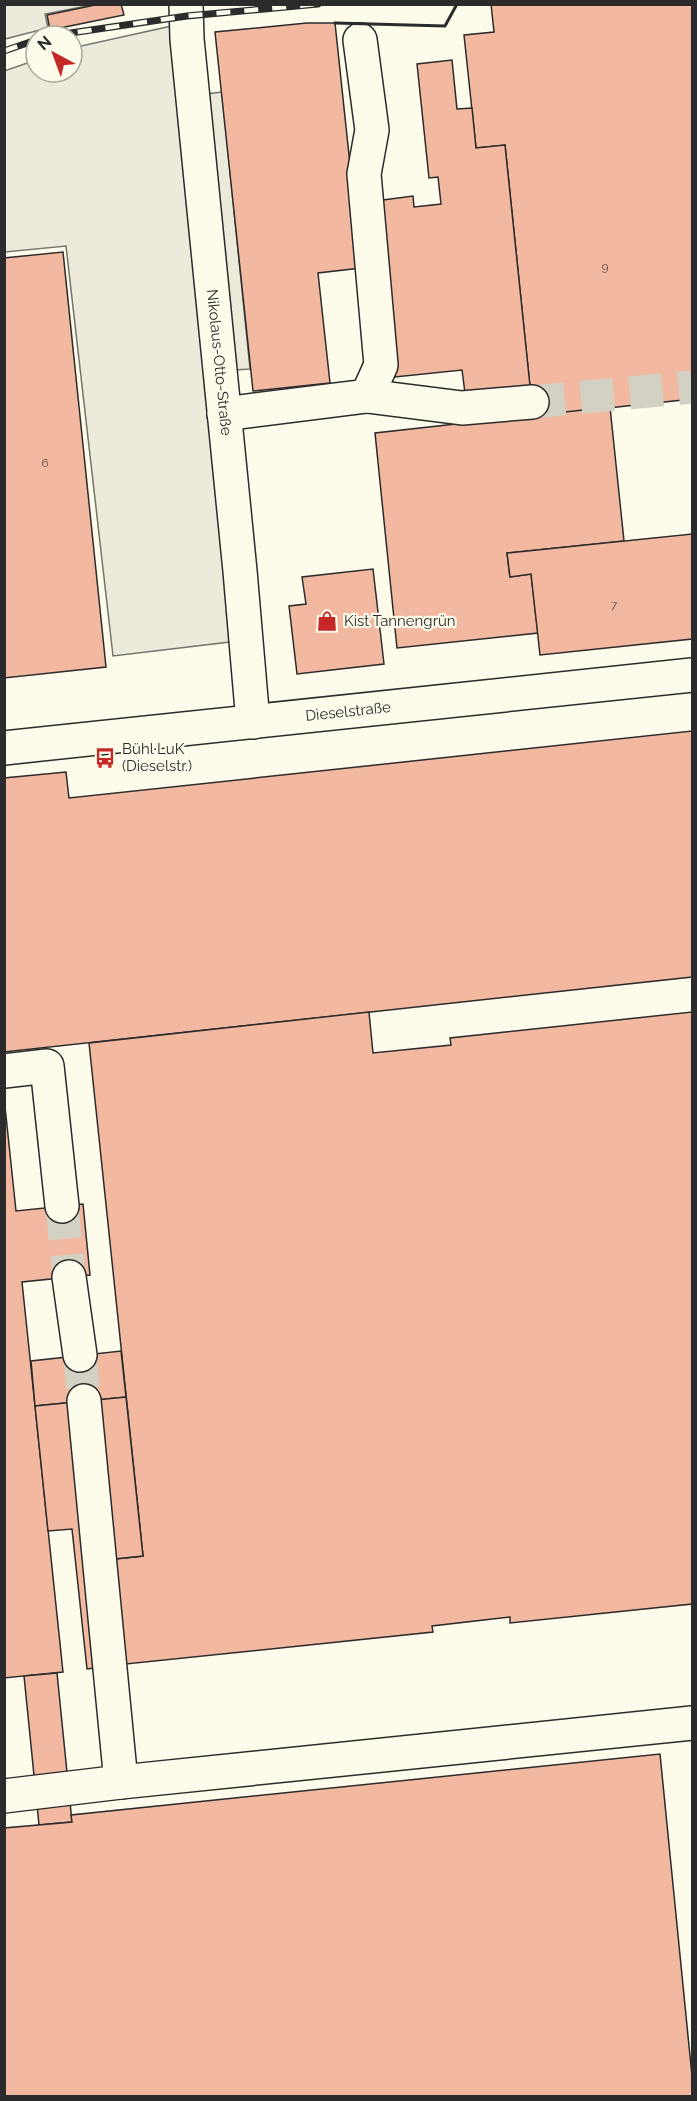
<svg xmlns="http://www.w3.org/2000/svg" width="697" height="2101" font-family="Raleway,sans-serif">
  <rect width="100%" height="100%" fill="#fdfbea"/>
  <g fill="#eceadb" stroke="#74746e" stroke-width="1.5">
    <polygon points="5,4 91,4 92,5 45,14 48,28 5,39"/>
    <polygon points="176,25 238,641 113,656 66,246 5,252 4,71 36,60 36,72 72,72 72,48"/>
    <polygon points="222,92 250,369 235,370 206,94"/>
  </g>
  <g fill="#f2b8a0" stroke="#2b2b2b" stroke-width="1.5">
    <polygon points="100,4 121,4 124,15 50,30 47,15"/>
    <polygon points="491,4 692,4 692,399 533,416 505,145 476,148 464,35 494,32"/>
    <polygon points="307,23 335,23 361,268 318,273 330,383 253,391 215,32"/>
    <polygon points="452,60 457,109 472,108 476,148 505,145 530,386 465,393 462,370 395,377 378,211 383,200 413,196 414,207 441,204 438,177 429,178 417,64"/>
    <polygon points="63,252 106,667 4,678 4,258"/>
    <polygon points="610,407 624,541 507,553 510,577 531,574 538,633 397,648 375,433"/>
    <polygon points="692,534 692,639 540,655 531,574 510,577 507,553"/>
    <polygon points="373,569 384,664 297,674 289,606 306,604 302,577"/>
    <polygon points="692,731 692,977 4,1052 4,778 66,772 69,798"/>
    <polygon points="369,1012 373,1053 451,1045 450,1038 692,1012 692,1604 510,1623 510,1617 432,1626 433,1632 126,1664 115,1559 143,1556 89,1043"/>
    <polygon points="4,1097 16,1211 83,1204 90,1275 22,1282 63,1672 4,1678"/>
    <polygon points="121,1351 126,1397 35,1406 31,1361"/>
    <polygon points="126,1397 143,1556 115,1559 126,1664 87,1669 72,1529 48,1531 35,1406"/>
    <polygon points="57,1673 72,1822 39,1825 24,1676"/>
    <polygon points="660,1754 692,2076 692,2096 4,2096 4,1828 72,1822 71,1815"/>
  </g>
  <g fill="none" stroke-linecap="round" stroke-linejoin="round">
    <g stroke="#d3d1c4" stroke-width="33" stroke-dasharray="33 16" stroke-linecap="butt">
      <polyline points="532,402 692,387"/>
      <polyline points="62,1206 69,1277"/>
      <polyline points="80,1355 84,1401"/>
    </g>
    <g stroke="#2b2b2b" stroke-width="36">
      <g id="minor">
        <path id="s1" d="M186,4l1,35 53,532 13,151"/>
        <polyline points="367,396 462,408 532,402"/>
        <polyline points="224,414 367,396 381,365 364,174 372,130 360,40"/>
        <path id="s2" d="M4,748l688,-73"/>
        <polyline points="4,1071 47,1066 62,1206"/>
        <polyline points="69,1277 80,1355"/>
        <polyline points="84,1401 121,1782"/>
        <polyline points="4,1796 121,1782 692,1723"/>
      </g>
    </g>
    <use href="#minor" stroke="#fdfbea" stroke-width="33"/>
    <g stroke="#2b2b2b" stroke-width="7">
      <g id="rail">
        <polyline points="50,36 187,16 318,4"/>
        <polyline points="4,51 36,40"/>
      </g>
    </g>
    <use href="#rail" stroke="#fdfbea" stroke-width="4.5" stroke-dasharray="14" stroke-linecap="butt"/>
    <polyline stroke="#2b2b2b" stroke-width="3" points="335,23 445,26 457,4"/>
  </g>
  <defs>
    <g id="shop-bare" transform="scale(1.62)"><path d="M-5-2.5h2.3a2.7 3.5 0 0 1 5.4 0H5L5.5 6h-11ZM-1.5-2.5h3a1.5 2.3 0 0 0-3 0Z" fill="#c62828" stroke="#fdfbea" stroke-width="2.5" paint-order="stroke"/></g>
    <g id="bus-bare" transform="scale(1.62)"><path d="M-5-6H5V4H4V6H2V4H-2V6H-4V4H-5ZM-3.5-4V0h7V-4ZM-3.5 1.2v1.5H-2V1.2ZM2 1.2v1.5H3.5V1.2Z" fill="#c62828" stroke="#fdfbea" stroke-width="2.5" paint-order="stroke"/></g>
  </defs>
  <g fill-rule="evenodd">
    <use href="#shop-bare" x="327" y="621"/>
    <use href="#bus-bare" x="105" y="758"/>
  </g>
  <g text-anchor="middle" stroke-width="4.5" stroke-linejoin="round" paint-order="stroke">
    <g font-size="12" fill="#5d4e48">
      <text x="605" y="271">9</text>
      <text x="45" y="467">6</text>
      <text x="614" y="609">7</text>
    </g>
    <g font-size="15" fill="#2b2b2b" stroke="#fdfbea">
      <text dy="5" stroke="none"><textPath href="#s1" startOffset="360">Nikolaus-Otto-Straße</textPath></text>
      <text dy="5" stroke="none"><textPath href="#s2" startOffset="346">Dieselstraße</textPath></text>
    </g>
    <g font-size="15" fill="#2b2b2b" stroke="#fdfbea" text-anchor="start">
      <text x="344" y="626">Kist Tannengrün</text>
      <text x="122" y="754">Bühl LuK<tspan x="122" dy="17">(Dieselstr.)</tspan></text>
    </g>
  </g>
  <rect width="697" height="2101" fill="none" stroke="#2b2b2b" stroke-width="12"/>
  <g transform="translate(54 54) rotate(319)"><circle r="28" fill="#fdfbea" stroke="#a9a89e" stroke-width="1.5"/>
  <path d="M0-4.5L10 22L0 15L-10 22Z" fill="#c62828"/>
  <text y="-9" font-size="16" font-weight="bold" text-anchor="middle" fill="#2b2b2b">N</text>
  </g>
</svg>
